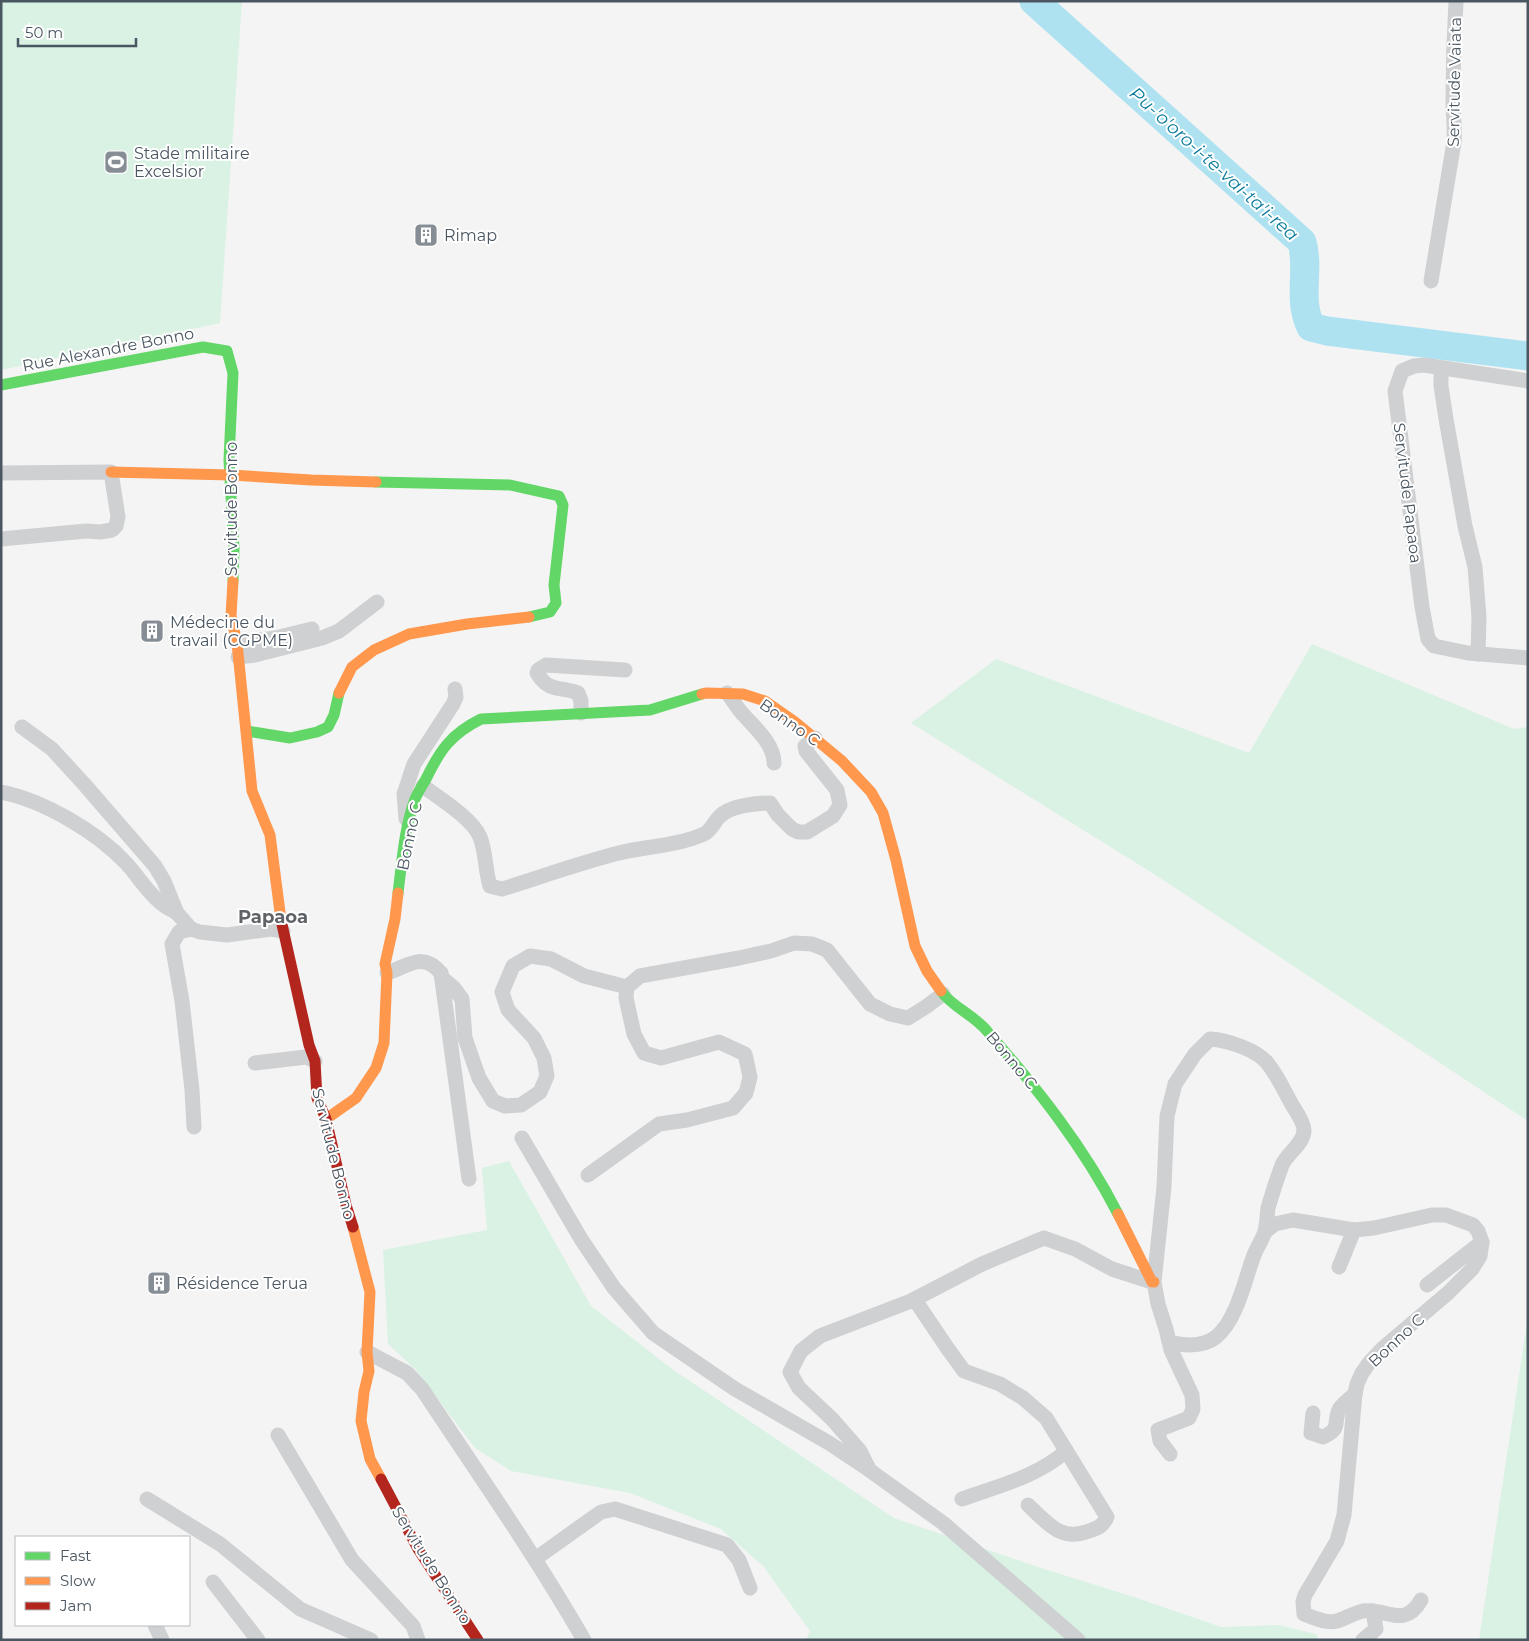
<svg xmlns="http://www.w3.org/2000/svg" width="1529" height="1641" font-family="Montserrat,sans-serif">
  <rect width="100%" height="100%" fill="#f4f4f4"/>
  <g fill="#d9f2e3">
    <polygon points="1,1 242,1 220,323 1,370"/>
    <polygon points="1312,644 1514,729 1528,727 1528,1121 1154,874 911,723 996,659 1249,753"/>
    <polygon points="509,1161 591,1306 672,1369 894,1518 1041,1568 1137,1598 1221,1627 1278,1625 1316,1634 1319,1640 806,1640 810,1631 763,1566 721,1529 630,1493 511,1471 475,1448 416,1370 388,1344 383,1250 487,1230 482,1168"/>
    <polygon points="1528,1316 1528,1640 1479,1640"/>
  </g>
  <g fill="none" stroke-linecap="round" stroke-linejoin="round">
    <path stroke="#aee2f0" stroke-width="29" d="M1034,1l268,241c8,29 -5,57 9,85l16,4 201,25"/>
    <g stroke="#ced0d2" stroke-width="15">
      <path d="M1431,281l23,-139c1,-15 -1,-28 -1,-43 0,-33 1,-65 3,-98"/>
      <polyline points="1441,368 1441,386 1446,419 1465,526 1475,567 1479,617 1478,654"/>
      <polyline points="1528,381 1424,365 1414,366 1402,371 1395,391 1422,607 1428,639 1434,646 1468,653 1528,658"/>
      <polyline points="1,473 111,472 118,517 116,526 112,530 100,532 86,531 1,539"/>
      <polyline points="237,643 275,638 312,629"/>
      <polyline points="238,657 255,655 322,638 339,631 377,602"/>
      <path d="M727,693c5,6 9,13 14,19 12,14 33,31 33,51"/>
      <path d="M581,713v-12l-3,-8c-18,-7 -29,0 -41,-20l1,-3 8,-5 79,5"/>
      <polyline points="22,727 52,749 84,784 155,866 164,881 177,913 191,929"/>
      <path d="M423,786c16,12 50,33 57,51 6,15 5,33 10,49l12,3c39,-12 77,-26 117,-36 29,-7 58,-7 85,-19 7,-3 10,-12 15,-17 10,-11 36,-14 51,-14l8,12 14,14 6,3h9l26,-16 7,-11 -3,-15 -31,-39 -1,-5 10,-8"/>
      <path d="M1,792c42,8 96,40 125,71 12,13 21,29 35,40 5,4 11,7 16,10"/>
      <polyline points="406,819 404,794 414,764 453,704 456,697 455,689"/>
      <path d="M387,973c22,-7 35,-22 54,0l28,206"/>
      <polyline points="442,978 454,988 462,999 465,1038 479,1078 493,1101 505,1106 521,1105 540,1092 547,1076 544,1058 534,1038 508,1010 502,992 513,966 530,956 551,959 584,976 627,987"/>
      <polyline points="255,1063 306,1057 315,1061"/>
      <polyline points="194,1127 192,1090 182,1001 172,944 179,932 191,929 200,932 227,935 271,929 283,931"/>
      <polyline points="522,1138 581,1239 614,1288 653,1333 735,1389 829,1443 865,1467 943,1523 1078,1640"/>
      <polyline points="588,1175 659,1124 687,1120 733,1108 746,1093 750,1077 745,1054 719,1042 661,1058 644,1053 634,1034 626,998 627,987 640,976 739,958 771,951 794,943 812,944 827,950 870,1004 890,1014 908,1018 927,1006 943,994"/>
      <path d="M1265,1232l10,-8 18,-4 61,10 20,-2 58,-13h14l27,10 5,6 4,11 -2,14 -8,13 -24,24 -66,56 -13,14 -7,10 -5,11 -2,10 -11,121 -7,26 -32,54 -2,7 1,12c10,4 23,10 33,7 9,-3 17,-8 26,-10 22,-4 41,19 58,-11"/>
      <polyline points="1339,1267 1354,1230"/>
      <polyline points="1427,1285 1482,1242"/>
      <path d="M915,1300l33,49 16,22 36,13 23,14 23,20 61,99c-4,9 -9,11 -18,14 -29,11 -41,-8 -61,-26"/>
      <path d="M1169,1342c16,4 34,5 47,-5 21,-17 29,-58 38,-82 3,-8 9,-16 11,-24 2,-7 2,-16 3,-23 4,-14 9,-29 14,-43 5,-12 22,-21 22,-35 0,-8 -9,-20 -13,-27 -7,-13 -14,-28 -23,-39 -10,-14 -41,-24 -58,-25l-15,15 -20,30 -8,32 -3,71 -10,95 4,22 8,25 5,21 21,45 1,14 -4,9 -31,12 2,11 10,13"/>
      <path d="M367,1352l40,21 15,16c55,83 112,164 162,251"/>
      <path d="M1313,1413l-2,20 12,4c20,-9 9,-15 17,-29 4,-5 10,-10 15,-14"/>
      <polyline points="278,1435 352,1560 413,1626 418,1640"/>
      <polyline points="869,1469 860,1451 832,1419 799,1388 790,1372 801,1351 820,1336 911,1301 982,1264 1044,1238 1075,1249 1112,1269 1152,1282"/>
      <polyline points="147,1499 220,1544 300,1609 371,1640"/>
      <path d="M962,1499c36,-13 75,-22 104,-48"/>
      <polyline points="535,1559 601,1512 615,1509 727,1545 739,1560 750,1588"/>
      <polyline points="213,1582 258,1640"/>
      <polyline points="155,1625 162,1640"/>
      <polyline points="1363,1640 1376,1629 1373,1611"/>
    </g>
    <g stroke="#63d668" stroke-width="11">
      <polyline points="1,385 203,347 227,351 233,373 229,460 234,549 233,581"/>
      <polyline points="376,482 510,485 559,496 563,505 554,585 556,603 550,612 529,617"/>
      <polyline points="247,731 290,738 317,732 328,727 334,715 339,693"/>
      <path d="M398,893c4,-31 6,-64 17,-94 3,-7 7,-13 11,-20 14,-29 25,-45 55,-60l169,-9 52,-16"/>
      <path d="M941,991c11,16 33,24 46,40 49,56 97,116 131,183"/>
    </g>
    <g stroke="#ff974d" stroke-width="11">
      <polyline points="111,472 231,475 311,480 376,482"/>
      <polyline points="233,581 231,616 237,643 252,791 270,835 281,920"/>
      <polyline points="339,693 352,667 374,650 409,634 467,624 529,617"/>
      <polyline points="702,694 706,693 743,694 765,701 795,722 842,761 871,792 883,813 896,860 915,946 927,971 941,991"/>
      <polyline points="326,1119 356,1098 376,1068 384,1043 387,973 385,964 395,919 398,893"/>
      <polyline points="1118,1214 1152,1282 1154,1282"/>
      <polyline points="353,1227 370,1292 367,1352 369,1371 364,1392 361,1421 370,1459 381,1479"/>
    </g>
    <g stroke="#b3261e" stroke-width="11">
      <polyline points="281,920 309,1045 315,1061 317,1098 326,1119 346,1205 353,1227"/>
      <polyline points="381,1479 418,1549 478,1640"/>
    </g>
  </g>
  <defs>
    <g id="stadium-square" transform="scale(1.25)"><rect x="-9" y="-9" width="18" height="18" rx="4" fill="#868d94" stroke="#fff"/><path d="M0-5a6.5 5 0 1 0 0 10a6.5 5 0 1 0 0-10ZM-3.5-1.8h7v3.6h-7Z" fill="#fff"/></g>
    <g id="building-square" transform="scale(1.25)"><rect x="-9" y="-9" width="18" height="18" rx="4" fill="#868d94" stroke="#fff"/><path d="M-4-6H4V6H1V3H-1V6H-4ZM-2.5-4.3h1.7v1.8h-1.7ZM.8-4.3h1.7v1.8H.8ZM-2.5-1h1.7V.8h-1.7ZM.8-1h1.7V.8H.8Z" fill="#fff"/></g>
  </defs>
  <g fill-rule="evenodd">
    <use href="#stadium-square" x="116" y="162"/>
    <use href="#building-square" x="426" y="235"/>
    <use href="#building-square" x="152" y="631"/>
    <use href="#building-square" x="159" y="1283"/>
  </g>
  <g text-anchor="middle" stroke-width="4" stroke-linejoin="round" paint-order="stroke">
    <g font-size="16" fill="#4a5661" stroke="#fff">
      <text transform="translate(1454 82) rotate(-89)" y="6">Servitude Vaiata</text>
      <text transform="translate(108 349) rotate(-11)" y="6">Rue Alexandre Bonno</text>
      <text transform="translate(1408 493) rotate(83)" y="6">Servitude Papaoa</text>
      <text transform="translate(231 509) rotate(-90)" y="6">Servitude Bonno</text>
      <text transform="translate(790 722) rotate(35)" y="6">Bonno C</text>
      <text transform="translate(409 836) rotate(-78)" y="6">Bonno C</text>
      <text transform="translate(1012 1060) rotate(50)" y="6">Bonno C</text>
      <text transform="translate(334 1154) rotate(76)" y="6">Servitude Bonno</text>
      <text transform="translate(1396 1340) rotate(-43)" y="6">Bonno C</text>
      <text transform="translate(432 1565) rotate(58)" y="6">Servitude Bonno</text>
    </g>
    <g font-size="16" fill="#4a5661" stroke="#fff" text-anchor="start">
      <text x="134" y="159">Stade militaire<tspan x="134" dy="18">Excelsior</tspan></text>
      <text x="444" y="241">Rimap</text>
      <text x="170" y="628">Médecine du<tspan x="170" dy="18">travail (CGPME)</tspan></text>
      <text x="176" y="1289">Résidence Terua</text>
    </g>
    <g font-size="18" font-style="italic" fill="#0c7c9b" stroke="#fff">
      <text transform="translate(1214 164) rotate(42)" y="6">Pu-'o'oro-i-te-vai-ta'i-rea</text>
    </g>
    <g font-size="18" font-weight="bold" fill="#5f6368" stroke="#fff">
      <text x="273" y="923">Papaoa</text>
    </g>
  </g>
  <rect width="1529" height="1641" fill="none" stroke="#4a5661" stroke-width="5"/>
  <rect x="15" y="1536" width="175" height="90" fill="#ffffff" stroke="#b7bbc0"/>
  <rect x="25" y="1552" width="25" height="8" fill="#63d668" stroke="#b7bbc0"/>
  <text x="60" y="1561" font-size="15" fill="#4a5661">Fast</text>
  <rect x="25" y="1577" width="25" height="8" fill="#ff974d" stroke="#b7bbc0"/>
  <text x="60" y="1586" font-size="15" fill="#4a5661">Slow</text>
  <rect x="25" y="1602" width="25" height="8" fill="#b3261e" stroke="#b7bbc0"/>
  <text x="60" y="1611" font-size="15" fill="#4a5661">Jam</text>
  <path d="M18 38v8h118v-8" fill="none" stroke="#4a5661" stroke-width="2.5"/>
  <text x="25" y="38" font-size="15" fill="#4a5661" stroke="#ffffff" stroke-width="4" paint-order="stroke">50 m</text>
</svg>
